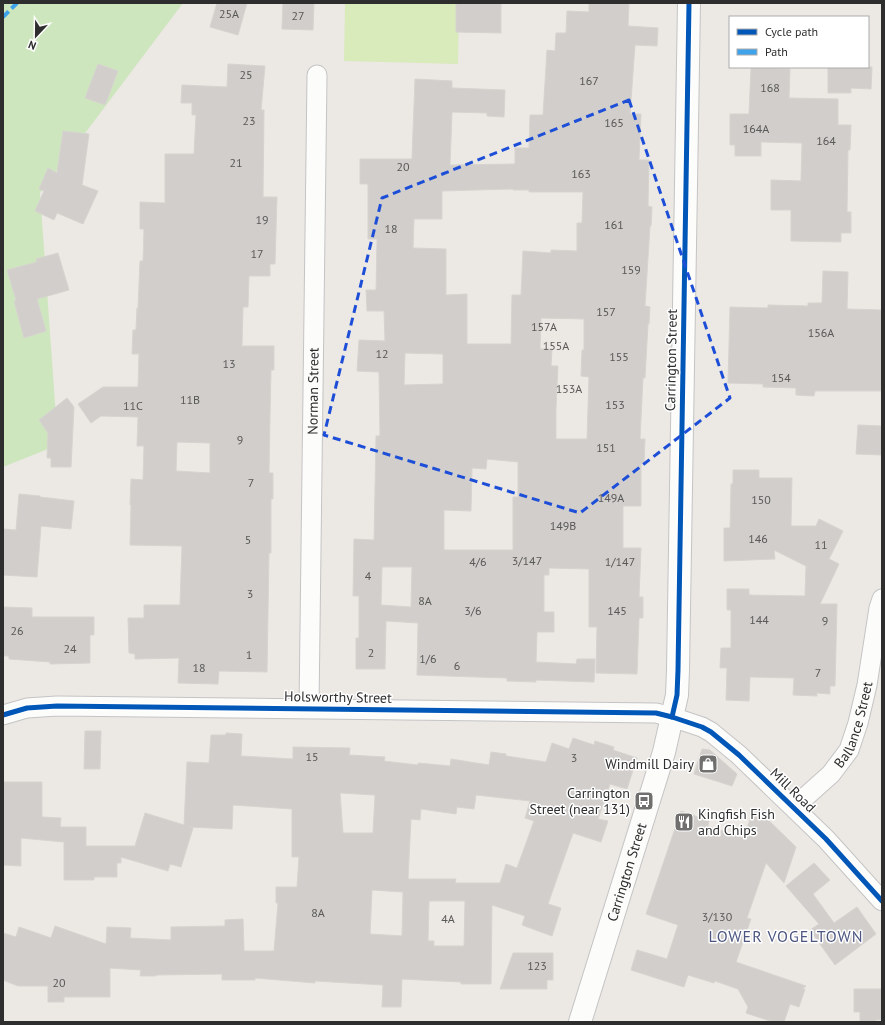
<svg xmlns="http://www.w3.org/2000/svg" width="885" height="1025" font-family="'PT Sans',sans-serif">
  <rect width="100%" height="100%" fill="#ece8e4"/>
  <polygon fill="#cee6be" points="3,3 183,3 40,193 58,445 3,467"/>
  <polygon fill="#d9eabb" points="345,3 459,3 458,64 344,61"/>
  <g fill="#d1cecb" stroke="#d7d4d0" fill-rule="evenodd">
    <polygon points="217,3 247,3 238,35 210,27"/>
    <polygon points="283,3 314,3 313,30 282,29"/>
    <polygon points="456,3 501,3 501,33 456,32"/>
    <path d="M589,3h40l-1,23 30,2 -1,18 -22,-1 -5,69h11l-2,46h10l-1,46 4,1 -1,19h-1l-5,80 5,1 -1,17h-1l-3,54h-2l-3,61h5l-1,25h-3v42h-18v42h18l-2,49h4v21h-4l-2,56 -41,-1 1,-46h-8v-58l-40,-1v7h-5v37h10v20h-17l-1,30 40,2 1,-5h18l-1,23 -58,-2v2l-29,-1v-3l-90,-3 1,-52 -32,-2 -1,48h-29v-31h3v-42h-6l1,-57 20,1 2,-104h4l-1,-64 -22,-1 2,-31 26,1 -1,-30h-17l-1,-21h10l1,-51h-9v-55h-8v-25h52l3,-80 37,2v7l53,2 -1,27 -17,-1v-3l-35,-1 -2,53 65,-1v-16h14l1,-33h13l4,-65 8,1 1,-18h10l1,-22 22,1zM513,189v1h16v2h54l-1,31h-5v28l-26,-1v3l-28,-2 -2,44h-9l-1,49h-44v-50l-21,1v-46l-33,-1 1,-29h28v-28zM541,318l43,1v31h-2l-1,26 8,1 -2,62h-31v-31l2,-42h-7l1,-17h-12zM405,353l38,1v30l-39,1zM487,459l31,3v35h-5v53h-69v-40l27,1 1,-43 14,1zM382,567h30l-1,40 -30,-2z"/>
    <polygon points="98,64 118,71 105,105 85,98"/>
    <path d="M228,64l37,2 -4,44h3l-1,87h14l-2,67h-5v12h-21l-1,31h-5l-1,39h32v24h-3l-1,46 -1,57h4v26h-2v54h-2l-2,119 -48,-1 -1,13 -40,-1 1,-25 -44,1v-5l-6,-1 -1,-35h16v-13h36l2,-59 -52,-1 1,-40h-1l1,-26 12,1 1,-34h-7l1,-29 -37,-1 -10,7 -13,-19 25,-17h35l1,-33h-7l1,-24h3l1,-22h1l2,-47h3l1,-32h-4v-27l25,1v-49h29l2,-39h-4v-12h-11l1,-18 45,2zM177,442l33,1v30l-34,-2z"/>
    <polygon points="828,67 872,67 871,89 851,88 851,93 828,93"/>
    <polygon points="751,68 790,69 789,98 838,99 838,125 851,125 850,150 848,150 847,212 851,212 851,233 841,233 841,242 791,241 791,210 771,210 771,180 801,181 802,143 761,142 761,156 735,156 735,145 730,145 730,114 749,114"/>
    <polygon points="63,131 89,134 82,185 98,191 83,224 57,213 54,220 35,211 44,191 39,189 48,168 57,173"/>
    <polygon points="58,253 69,290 37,299 46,331 24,338 14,301 16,300 7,270 37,262 36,259"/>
    <polygon points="823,271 848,272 847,309 882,310 882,391 815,391 814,396 796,395 796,388 763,387 763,384 728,383 730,307 768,308 768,305 808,306 808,303 822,303"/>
    <polygon points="67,398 74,407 71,467 51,467 51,458 47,458 48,433 39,420"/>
    <polygon points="858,425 882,426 882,455 856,454"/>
    <polygon points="733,470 759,470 759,478 792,478 791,526 816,526 819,519 843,531 829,559 839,564 820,604 837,604 835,686 830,686 830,694 817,693 817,696 793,695 794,678 750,677 749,701 726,700 727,668 720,668 721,648 731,648 731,610 727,610 727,589 749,589 749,595 805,596 806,566 774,550 775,559 724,561 724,528 730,528 731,484 733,484"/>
    <polygon points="19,494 40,496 40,497 74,501 71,529 41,526 37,577 3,575 3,529 16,530"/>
    <polygon points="3,607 32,608 32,617 94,617 94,635 90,635 90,663 50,664 50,662 9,659 9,656 3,656"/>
    <polygon points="85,731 101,731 100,769 84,769"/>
    <path d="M226,733l16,1 -1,22 52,3v-12l57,1 -1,7 36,2 -1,4 34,4v-2l32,3 1,-7 38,6 2,-13 15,2v2l40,6 6,-19 17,6 4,-11 21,7 1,-4 19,6 -1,3 24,8 -10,31 -17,-5 -12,35 10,2 -7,21 -28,-9 -25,71 13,4 -9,28 -30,-11 3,-9 -33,-11 -1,79h-30v-2l-59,-3 -1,28h-19l1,-22 -68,-4v2l-60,-5v2h-33v-6l-66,1v1h-16l1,-6 -31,-2v29h-46v5h-16v-16h-30l-15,-6v-47l13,4 3,-10 32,11 4,-12 51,18 1,-17 24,1 -1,10 41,2v-13l54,-1v-6l18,-1 1,32h30l4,-48h-2v-16h21l2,-30h-7v-48l-59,-4 -1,24 -42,-2 3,1 -12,39 -11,-3 -2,7 -47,-14v6h-4v14h-23v3h-30v-38l-43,-4v28l-18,-1v-83h39v35l19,1 -1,9h26v19h49l10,-33 39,12 3,-63 22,1 2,-28h15zM340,793l35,2 -2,38h-30zM476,795l54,6 -5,17 9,3 -17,47 -11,-4 -6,19h-45l1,-4h-48l3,-60 9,1 1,-11 35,5 1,-7 17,2zM372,890l31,2 -1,44 -32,-2zM429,901h36l-1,45h-30v-5h-6z"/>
    <polygon points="702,749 710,750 737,774 732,786 694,774"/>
    <polygon points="755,807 796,847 784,883 766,863 747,918 751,919 736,962 806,986 802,989 805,989 799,1007 790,1004 784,1022 773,1022 746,1013 748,1007 738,989 715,981 714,983 688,975 684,987 631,970 637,950 667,959 678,925 646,914 681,811 709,821 708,826 743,838"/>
    <polygon points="814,863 830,880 813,894 834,923 857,907 876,934 835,965 810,930 819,924 786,886"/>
    <polygon points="513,953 553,953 553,980 547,980 547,989 500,989"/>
    <polygon points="854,989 882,989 882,1020 876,1020 876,1022 860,1022 860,1012 854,1012"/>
  </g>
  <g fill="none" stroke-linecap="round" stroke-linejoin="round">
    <g stroke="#c5c4c5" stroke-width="21">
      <g id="minor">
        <path id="s1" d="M309,708l8,-633"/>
        <polyline points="3,715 27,708 57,706 656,713 672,717 702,727 711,732 739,755 826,839 882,901"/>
        <path id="s2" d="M794,807l37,-33 18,-24 9,-27 9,-38 12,-77 3,-9"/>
      </g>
    </g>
    <g stroke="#c5c4c5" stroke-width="24">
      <g id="secondary">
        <path id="s3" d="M580,1022l84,-270 13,-57 1,-25 11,-667"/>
      </g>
    </g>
    <use href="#minor" stroke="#fcfcfb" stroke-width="19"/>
    <use href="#secondary" stroke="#fcfcfb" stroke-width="22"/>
    <polyline stroke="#3ea3eb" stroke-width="4" stroke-dasharray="8 4" stroke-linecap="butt" points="3,17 17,3"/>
    <g stroke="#fff" stroke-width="8">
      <g id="cycleway">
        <polyline points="3,715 27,708 57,706 656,713 672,717 702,727 711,732 739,755 826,839 882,901"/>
        <polyline points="672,717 677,695 678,670 689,3"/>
      </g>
    </g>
    <use href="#cycleway" stroke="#0057b8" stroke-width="5"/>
  </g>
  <path fill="none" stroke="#1d4ed8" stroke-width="3" stroke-dasharray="8 5" stroke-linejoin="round" d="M629,100l101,298 -150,115 -256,-78 58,-237z"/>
  <defs>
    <g id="shop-square" transform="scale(1)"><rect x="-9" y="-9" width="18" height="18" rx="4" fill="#706f6e" stroke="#fff"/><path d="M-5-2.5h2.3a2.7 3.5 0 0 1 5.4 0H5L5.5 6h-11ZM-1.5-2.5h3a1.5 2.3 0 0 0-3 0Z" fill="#fff"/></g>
    <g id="bus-square" transform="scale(1)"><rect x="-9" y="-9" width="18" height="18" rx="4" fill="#706f6e" stroke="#fff"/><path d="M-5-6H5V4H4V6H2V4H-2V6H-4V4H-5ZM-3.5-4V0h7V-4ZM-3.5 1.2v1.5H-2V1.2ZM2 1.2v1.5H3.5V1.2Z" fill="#fff"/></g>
    <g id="restaurant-square" transform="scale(1)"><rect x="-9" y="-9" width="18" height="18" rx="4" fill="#706f6e" stroke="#fff"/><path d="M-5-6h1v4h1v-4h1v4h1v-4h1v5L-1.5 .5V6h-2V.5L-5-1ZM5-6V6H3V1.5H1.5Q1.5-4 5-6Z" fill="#fff"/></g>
  </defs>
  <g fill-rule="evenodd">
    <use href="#shop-square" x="708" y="764"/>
    <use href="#bus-square" x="644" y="801"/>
    <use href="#restaurant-square" x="684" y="822"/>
  </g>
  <g text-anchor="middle" stroke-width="3" stroke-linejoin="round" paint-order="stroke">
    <g font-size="12" fill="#585857">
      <text x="229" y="18">25A</text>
      <text x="298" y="20">27</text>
      <text x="246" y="79">25</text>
      <text x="589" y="85">167</text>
      <text x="770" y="92">168</text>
      <text x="249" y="125">23</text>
      <text x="614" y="127">165</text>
      <text x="756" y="133">164A</text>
      <text x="826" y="145">164</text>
      <text x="236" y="167">21</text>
      <text x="403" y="171">20</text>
      <text x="581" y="178">163</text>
      <text x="262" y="224">19</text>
      <text x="614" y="229">161</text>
      <text x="391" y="233">18</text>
      <text x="257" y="258">17</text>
      <text x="631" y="274">159</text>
      <text x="606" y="316">157</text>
      <text x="544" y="331">157A</text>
      <text x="821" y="337">156A</text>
      <text x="556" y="350">155A</text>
      <text x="382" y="358">12</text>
      <text x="619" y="361">155</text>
      <text x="229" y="368">13</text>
      <text x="781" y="382">154</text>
      <text x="569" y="393">153A</text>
      <text x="190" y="404">11B</text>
      <text x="615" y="409">153</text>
      <text x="133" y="410">11C</text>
      <text x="240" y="444">9</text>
      <text x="606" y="452">151</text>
      <text x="251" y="487">7</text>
      <text x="611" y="502">149A</text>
      <text x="761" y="504">150</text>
      <text x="563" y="530">149B</text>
      <text x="758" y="543">146</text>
      <text x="248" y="544">5</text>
      <text x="821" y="549">11</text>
      <text x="527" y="565">3/147</text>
      <text x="478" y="566">4/6</text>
      <text x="620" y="566">1/147</text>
      <text x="368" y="580">4</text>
      <text x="250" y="598">3</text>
      <text x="425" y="605">8A</text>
      <text x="473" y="615">3/6</text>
      <text x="617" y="615">145</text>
      <text x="759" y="624">144</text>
      <text x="825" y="625">9</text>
      <text x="17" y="635">26</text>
      <text x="70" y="653">24</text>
      <text x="371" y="657">2</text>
      <text x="249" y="659">1</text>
      <text x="428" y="663">1/6</text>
      <text x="457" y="670">6</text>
      <text x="199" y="672">18</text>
      <text x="818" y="677">7</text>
      <text x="312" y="761">15</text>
      <text x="574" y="762">3</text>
      <text x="318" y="917">8A</text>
      <text x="717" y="921">3/130</text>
      <text x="448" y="923">4A</text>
      <text x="537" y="970">123</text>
      <text x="59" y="987">20</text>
    </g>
    <g font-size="14" fill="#2e2e2e" stroke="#fff">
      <text transform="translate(671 360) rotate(-89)" y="5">Carrington Street</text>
      <text dy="5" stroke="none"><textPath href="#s1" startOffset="317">Norman Street</textPath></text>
      <text transform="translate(338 697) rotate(1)" y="5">Holsworthy Street</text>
      <text dy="5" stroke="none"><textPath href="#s2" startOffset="105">Ballance Street</textPath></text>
      <text transform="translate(793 790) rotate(44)" y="5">Mill Road</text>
      <text dy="5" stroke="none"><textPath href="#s3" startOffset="157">Carrington Street</textPath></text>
    </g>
    <g font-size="14" fill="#2e2e2e" stroke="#fff" text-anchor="end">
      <text x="694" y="769">Windmill Dairy</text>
      <text x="630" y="798">Carrington<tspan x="630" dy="16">Street (near 131)</tspan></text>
      <text x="698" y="819" text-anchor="start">Kingfish Fish<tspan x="698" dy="16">and Chips</tspan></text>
    </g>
    <g font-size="16" letter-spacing="1" fill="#4d5680" stroke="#fff">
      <text x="786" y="942">LOWER VOGELTOWN</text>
    </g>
  </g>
  <rect width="885" height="1025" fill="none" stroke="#2e2e2e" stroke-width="8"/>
  <rect x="729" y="16" width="140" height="52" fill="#ffffff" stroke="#ababab"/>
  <rect x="737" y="29" width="20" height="6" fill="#0057b8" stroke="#ababab"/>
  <text x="765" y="36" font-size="12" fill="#2e2e2e">Cycle path</text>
  <rect x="737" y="49" width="20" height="6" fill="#3ea3eb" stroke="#ababab"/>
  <text x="765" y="56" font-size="12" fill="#2e2e2e">Path</text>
  <g transform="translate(36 36) rotate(202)" stroke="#ffffff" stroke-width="3" paint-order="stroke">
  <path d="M0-3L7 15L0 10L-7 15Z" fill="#2e2e2e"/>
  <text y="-6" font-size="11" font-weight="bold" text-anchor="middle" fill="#2e2e2e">N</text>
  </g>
</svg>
